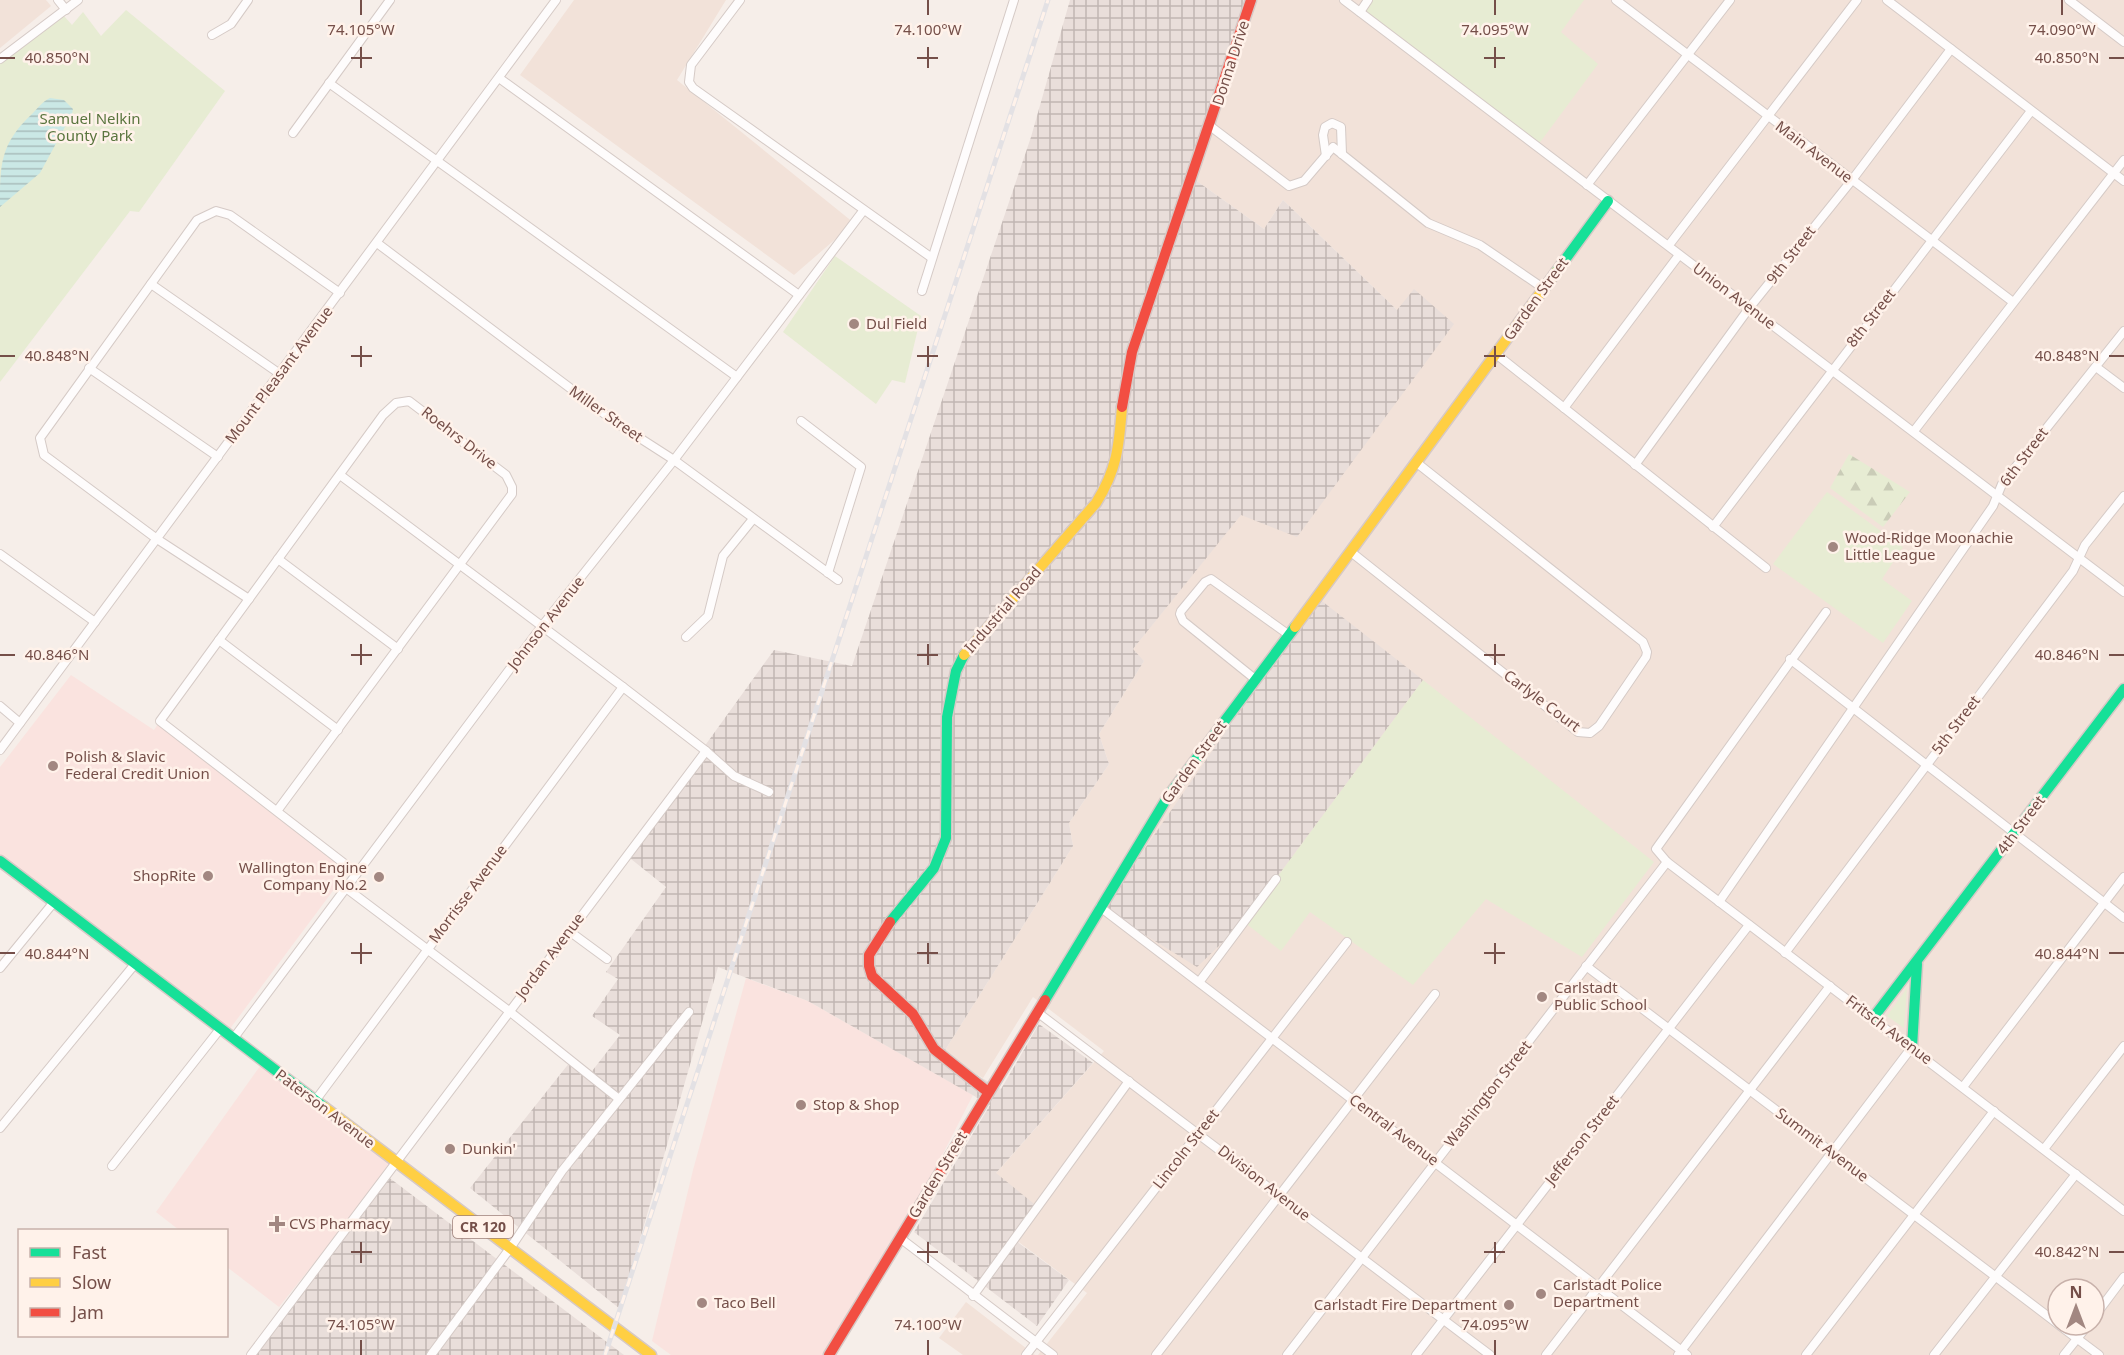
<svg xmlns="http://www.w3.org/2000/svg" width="2124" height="1355" font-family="'Noto Sans',sans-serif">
  <defs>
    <pattern id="industrial-grid" width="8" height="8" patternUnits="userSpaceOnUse" patternTransform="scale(1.5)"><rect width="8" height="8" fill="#e9deda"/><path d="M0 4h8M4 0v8" fill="none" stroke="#c1b6b3"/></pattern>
    <pattern id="forest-firs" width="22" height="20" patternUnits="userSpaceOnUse" patternTransform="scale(1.5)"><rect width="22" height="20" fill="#e7ecd3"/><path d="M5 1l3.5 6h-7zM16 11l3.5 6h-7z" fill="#caccb7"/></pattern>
    <pattern id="water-rules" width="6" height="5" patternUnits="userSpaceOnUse" patternTransform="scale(1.5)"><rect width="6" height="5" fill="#cae8e5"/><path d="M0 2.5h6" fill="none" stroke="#a9bebc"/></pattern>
  </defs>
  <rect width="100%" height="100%" fill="#f6eee9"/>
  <g fill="#f2e2d9" fill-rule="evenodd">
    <polygon points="0,0 46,0 51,6 0,48"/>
    <polygon points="574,0 726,0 677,80 854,223 794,275 520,75"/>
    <path d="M1252,0h872v1355h-1086l49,-62 -71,-53 -20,-67 108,-122 -71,-54 -50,81 -41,-23 131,-209 -4,-23 40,-59 -10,-30 45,-73 -12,-11 109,-136 156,-204 -114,-110 -19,29 -70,-50zM2058,1289h36v36h-36z"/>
    <polygon points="966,1302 988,1319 1035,1355 963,1355 939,1338"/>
  </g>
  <g fill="#fae3df">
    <polygon points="71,675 154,730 160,721 350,868 226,1034 0,861 0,767"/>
    <polygon points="746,978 808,1001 973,1095 900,1238 829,1355 671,1355 652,1341 693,1170"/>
    <polygon points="263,1062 395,1162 279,1307 227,1267 226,1230 179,1230 156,1212"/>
  </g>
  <g fill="url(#industrial-grid)">
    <polygon points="1070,0 1252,0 1194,179 1264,229 1283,200 1397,310 1414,289 1454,324 1297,537 1241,515 1133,649 1144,661 1099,734 1109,764 1069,823 1073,846 942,1055 1001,1089 1039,1024 1093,1063 996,1173 1038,1207 1016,1241 1069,1280 1037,1326 914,1232 990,1105 808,1001 718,967 620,1309 470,1188 570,1062 589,1075 620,1035 592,1016 618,979 606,972 666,887 626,855 774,650 852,666 1031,137"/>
    <polygon points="1318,598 1423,680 1244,922 1197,967 1103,909"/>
    <polygon points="387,1176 624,1355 254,1355"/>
  </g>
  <polygon fill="url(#forest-firs)" points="1849,454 1910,492 1883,527 1830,488"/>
  <g fill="#e7ecd3">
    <polygon points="1364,0 1584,0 1561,32 1598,64 1538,145 1359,7"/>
    <polygon points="126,10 225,91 139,212 130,211 0,382 0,64 64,16 72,25 83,12 101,36"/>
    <polygon points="835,256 921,316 905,383 892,380 876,404 783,332"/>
    <polygon points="1827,492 1903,547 1882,579 1912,601 1883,643 1773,564"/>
    <polygon points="1423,680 1654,862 1582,957 1486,899 1413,985 1310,912 1281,951 1244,922"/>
    <polygon points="1907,988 1904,1028 1887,1016"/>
  </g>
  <path fill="url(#water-rules)" d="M50,98l14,2 9,9 -1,5 -32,59 -40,34c0,-43 0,-63 32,-93 6,-6 10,-12 18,-16z"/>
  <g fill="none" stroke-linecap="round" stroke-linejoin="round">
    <g stroke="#d5cac6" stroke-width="10">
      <g id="street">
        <polyline points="58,0 66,10"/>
        <polyline points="740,0 691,65 689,82 693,88 932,258"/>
        <polyline points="1344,0 2124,592"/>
        <polyline points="1616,0 2013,302"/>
        <polyline points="1887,0 2124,181"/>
        <polyline points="2069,0 2124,42"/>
        <polyline points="1360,12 1368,0"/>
        <polyline points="212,35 231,24 248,0"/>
        <polyline points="0,59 78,0"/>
        <polyline points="499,78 799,295"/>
        <polyline points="329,83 737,377"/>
        <polyline points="1210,126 1289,186 1304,181 1333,147 1428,223 1480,245 1543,288"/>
        <polyline points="293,133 390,0"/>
        <polyline points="1326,156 1323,135 1325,127 1332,123 1341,127 1342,154"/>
        <polyline points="1587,185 1730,0"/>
        <polyline points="377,243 618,424 674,460 838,580"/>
        <polyline points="1669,245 1857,0"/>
        <polyline points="151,284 280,374"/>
        <polyline points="922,291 1014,0"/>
        <polyline points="1496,354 1766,568"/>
        <polyline points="2096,367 2124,388"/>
        <polyline points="89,368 218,457"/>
        <polyline points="1564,408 1679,255"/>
        <polyline points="801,421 861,467 828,573"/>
        <polyline points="1914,431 2124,160"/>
        <polyline points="1635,465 1750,307 1852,180 1951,49"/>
        <polyline points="340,475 623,687 706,751 734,776 769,792"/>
        <polyline points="1713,527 2031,111"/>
        <polyline points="1351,552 1578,732 1590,733 1599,726 1646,657 1647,652 1643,642 1417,463"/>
        <polyline points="0,554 95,622"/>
        <polyline points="278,559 398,649"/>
        <polyline points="249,599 157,539 44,455 40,438 197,220 216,211 230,215 340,293"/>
        <polyline points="1826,612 1656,849 1667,862 2124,1211"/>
        <polyline points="686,637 708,616 723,556 753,519"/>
        <polyline points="219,640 338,730"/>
        <polyline points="1790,659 2124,918"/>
        <polyline points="1255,679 1183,621 1180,614 1181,611 1205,582 1211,579 1289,635"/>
        <polyline points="0,706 20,723"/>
        <polyline points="0,750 556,0"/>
        <polyline points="277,811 512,494 512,487 506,475 409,401 396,403 383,415 160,721 350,868 356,873"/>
        <polyline points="346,888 509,1011 619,1099"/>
        <polyline points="1719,902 1993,506 2002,484 2124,331"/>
        <polyline points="1100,907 1687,1355"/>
        <polyline points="569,931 607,959"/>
        <polyline points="1785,953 2073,571 2085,545 2124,496"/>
        <polyline points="1586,966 2058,1324"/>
        <polyline points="0,968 54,902"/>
        <polyline points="1200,981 1276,879"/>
        <polyline points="1037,1012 1490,1355"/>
        <polyline points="233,1039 542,626 674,460 863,211"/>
        <polyline points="1963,1087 2124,877"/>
        <polyline points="315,1101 623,687"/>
        <polyline points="0,1128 135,964"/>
        <polyline points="2044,1149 2124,1046"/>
        <polyline points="112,1166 220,1029"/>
        <polyline points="900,1238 1053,1355"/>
        <polyline points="973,1296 1129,1081"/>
        <polyline points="2094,1317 2124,1277"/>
        <polyline points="2059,1325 2099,1355"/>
        <polyline points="251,1355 706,751"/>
        <polyline points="431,1355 511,1247 562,1171 689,1012"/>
        <polyline points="1026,1355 1347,942"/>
        <polyline points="1156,1355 1435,994"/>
        <polyline points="1287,1355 1667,862"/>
        <polyline points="1416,1355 1749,925"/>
        <polyline points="1546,1355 1830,986"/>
        <polyline points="1678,1355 1912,1047"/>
        <polyline points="1806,1355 1994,1111"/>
        <polyline points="1934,1355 2076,1174"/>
        <polyline points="2064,1355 2088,1325"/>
      </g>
    </g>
    <g stroke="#d6c9c6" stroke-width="13">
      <g id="fast">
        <polyline points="1556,272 1608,201"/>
        <polyline points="0,861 324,1107"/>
        <polyline points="890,922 934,868 946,838 947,717 956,671 964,655"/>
        <polyline points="1045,1000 1167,798 1295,627"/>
        <polyline points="1873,1018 2124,689"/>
        <polyline points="1912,1047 1917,964"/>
      </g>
    </g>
    <g stroke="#d6c9c6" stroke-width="13">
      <g id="slow">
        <polyline points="1295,627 1556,272"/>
        <path d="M964,655l132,-152c21,-33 23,-57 26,-96"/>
        <polyline points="324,1107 651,1355"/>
      </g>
    </g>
    <g stroke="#d6c9c6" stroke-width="13">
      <g id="jam">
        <polyline points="1122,407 1132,352 1251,0"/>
        <polyline points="890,922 869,955 869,966 872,976 913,1014 934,1049 988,1092"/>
        <polyline points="829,1355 1045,1000"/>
      </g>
    </g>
    <use href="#street" stroke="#fefcfc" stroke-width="8"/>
    <use href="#fast" stroke="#16e098" stroke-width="10"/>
    <use href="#slow" stroke="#ffcf43" stroke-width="10"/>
    <use href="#jam" stroke="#f24e42" stroke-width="10"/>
    <g stroke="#e3e1e4" stroke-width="5">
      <polyline id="rail" points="605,1355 1048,0"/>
    </g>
    <use href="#rail" stroke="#fff2ea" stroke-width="3" stroke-dasharray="9" stroke-linecap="butt"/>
  </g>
  <path fill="none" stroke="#754f49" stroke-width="2" d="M361,0v15M928,0v15M1495,0v15M2062,0v15M361,47v21M928,47v21M1495,47v21M0,58h15M351,58h21M917,58h21M1484,58h21M2109,58h15M361,346v21M928,346v21M1495,346v21M0,356h15M351,356h21M917,356h21M1484,356h21M2109,356h15M361,644v21M928,644v21M1495,644v21M0,655h15M351,655h21M917,655h21M1484,655h21M2109,655h15M361,943v21M928,943v21M1495,943v21M0,953h15M351,953h21M917,953h21M1484,953h21M2109,953h15M361,1242v21M928,1242v21M1495,1242v21M351,1252h21M917,1252h21M1484,1252h21M2109,1252h15M361,1340v15M928,1340v15M1495,1340v15"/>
  <g fill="#a28781" stroke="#fff2ea" stroke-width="2">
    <circle cx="854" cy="324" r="6"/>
    <circle cx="1833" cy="547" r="6"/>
    <circle cx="53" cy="766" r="6"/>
    <circle cx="208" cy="876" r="6"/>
    <circle cx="379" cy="877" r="6"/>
    <circle cx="1542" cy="997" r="6"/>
    <circle cx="801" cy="1105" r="6"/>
    <circle cx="450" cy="1149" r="6"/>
    <path d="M274 1215h6v6h6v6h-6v6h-6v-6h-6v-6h6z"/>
    <circle cx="1541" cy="1294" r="6"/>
    <circle cx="702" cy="1303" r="6"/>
    <circle cx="1509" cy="1305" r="6"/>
  </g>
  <g text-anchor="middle" stroke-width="5" stroke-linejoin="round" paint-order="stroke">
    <rect fill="#fff2ea" stroke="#9e8079" stroke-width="1.5" x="453" y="1216" width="60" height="22" rx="4.5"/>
    <g font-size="14" font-weight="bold" fill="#754f49">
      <text x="483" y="1232">CR 120</text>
    </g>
    <g font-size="15" fill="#754f49" stroke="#fff2ea">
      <text transform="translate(1231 63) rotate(-72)" y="5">Donna Drive</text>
      <text transform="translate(1814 152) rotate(37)" y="5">Main Avenue</text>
      <text transform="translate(1791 255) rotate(-52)" y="5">9th Street</text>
      <text transform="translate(1734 296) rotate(37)" y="5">Union Avenue</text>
      <text transform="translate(1536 299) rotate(-54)" y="5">Garden Street</text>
      <text transform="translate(1871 318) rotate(-52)" y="5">8th Street</text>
      <text transform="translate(279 375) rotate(-53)" y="5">Mount Pleasant Avenue</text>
      <text transform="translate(606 414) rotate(35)" y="5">Miller Street</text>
      <text transform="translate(459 438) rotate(38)" y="5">Roehrs Drive</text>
      <text transform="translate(2024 457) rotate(-53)" y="5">6th Street</text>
      <text transform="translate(1003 610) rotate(-49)" y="5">Industrial Road</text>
      <text transform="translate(546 623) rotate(-52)" y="5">Johnson Avenue</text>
      <text transform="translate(1542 701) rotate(37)" y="5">Carlyle Court</text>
      <text transform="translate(1956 725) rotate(-53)" y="5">5th Street</text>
      <text transform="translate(1194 762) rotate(-54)" y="5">Garden Street</text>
      <text transform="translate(2021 825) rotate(-53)" y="5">4th Street</text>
      <text transform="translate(468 894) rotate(-53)" y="5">Morrisse Avenue</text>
      <text transform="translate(550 956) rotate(-53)" y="5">Jordan Avenue</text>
      <text transform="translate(1889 1030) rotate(37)" y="5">Fritsch Avenue</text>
      <text transform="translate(1488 1094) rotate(-52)" y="5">Washington Street</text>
      <text transform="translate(325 1109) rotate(37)" y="5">Paterson Avenue</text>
      <text transform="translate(1394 1130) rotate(37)" y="5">Central Avenue</text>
      <text transform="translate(1582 1140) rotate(-52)" y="5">Jefferson Street</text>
      <text transform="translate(1822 1145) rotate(37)" y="5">Summit Avenue</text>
      <text transform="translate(1186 1149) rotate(-52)" y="5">Lincoln Street</text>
      <text transform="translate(938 1175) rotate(-59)" y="5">Garden Street</text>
      <text transform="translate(1264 1183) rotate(38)" y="5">Division Avenue</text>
    </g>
    <g font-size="15" fill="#5a753e" stroke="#fff2ea">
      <text x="90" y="124">Samuel Nelkin<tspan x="90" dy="17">County Park</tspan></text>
    </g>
    <g font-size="15" fill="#754f49" stroke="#fff2ea" text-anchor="start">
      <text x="866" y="329">Dul Field</text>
      <text x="1845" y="543">Wood-Ridge Moonachie<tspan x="1845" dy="17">Little League</tspan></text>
      <text x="65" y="762">Polish &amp; Slavic<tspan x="65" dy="17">Federal Credit Union</tspan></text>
      <text x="367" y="873" text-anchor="end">Wallington Engine<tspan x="367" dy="17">Company No.2</tspan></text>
      <text x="196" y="881" text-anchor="end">ShopRite</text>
      <text x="1554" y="993">Carlstadt<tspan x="1554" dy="17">Public School</tspan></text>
      <text x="813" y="1110">Stop &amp; Shop</text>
      <text x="462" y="1154">Dunkin'</text>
      <text x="289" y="1229">CVS Pharmacy</text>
      <text x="1553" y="1290">Carlstadt Police<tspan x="1553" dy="17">Department</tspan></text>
      <text x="714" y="1308">Taco Bell</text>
      <text x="1497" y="1310" text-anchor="end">Carlstadt Fire Department</text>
    </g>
  </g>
  <g font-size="15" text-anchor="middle" fill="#754f49" stroke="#fff2ea" stroke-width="5" stroke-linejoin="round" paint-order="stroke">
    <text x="361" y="35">74.105°W</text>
    <text x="928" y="35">74.100°W</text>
    <text x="1495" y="35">74.095°W</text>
    <text x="2062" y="35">74.090°W</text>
    <text x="57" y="63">40.850°N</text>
    <text x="2067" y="63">40.850°N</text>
    <text x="57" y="361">40.848°N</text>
    <text x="2067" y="361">40.848°N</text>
    <text x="57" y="660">40.846°N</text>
    <text x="2067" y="660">40.846°N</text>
    <text x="57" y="959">40.844°N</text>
    <text x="2067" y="959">40.844°N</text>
    <text x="2067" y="1257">40.842°N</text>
    <text x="361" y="1330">74.105°W</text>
    <text x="928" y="1330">74.100°W</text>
    <text x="1495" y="1330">74.095°W</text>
  </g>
  <rect x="18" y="1229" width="210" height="108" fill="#fff2ea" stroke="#c8b1aa" stroke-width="1.5"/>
  <rect x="30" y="1248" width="30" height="9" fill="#16e098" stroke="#c8b1aa" stroke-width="1.5"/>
  <text x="72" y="1259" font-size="18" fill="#754f49">Fast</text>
  <rect x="30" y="1278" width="30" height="9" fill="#ffcf43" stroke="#c8b1aa" stroke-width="1.5"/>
  <text x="72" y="1289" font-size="18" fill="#754f49">Slow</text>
  <rect x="30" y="1308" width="30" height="9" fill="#f24e42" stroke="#c8b1aa" stroke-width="1.5"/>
  <text x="72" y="1319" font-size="18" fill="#754f49">Jam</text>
  <g transform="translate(2076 1307)"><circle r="28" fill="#fff2ea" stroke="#c8b1aa" stroke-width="1.5"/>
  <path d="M0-4.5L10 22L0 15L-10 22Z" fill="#a28781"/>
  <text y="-9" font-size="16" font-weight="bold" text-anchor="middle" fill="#754f49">N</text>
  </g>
</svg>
